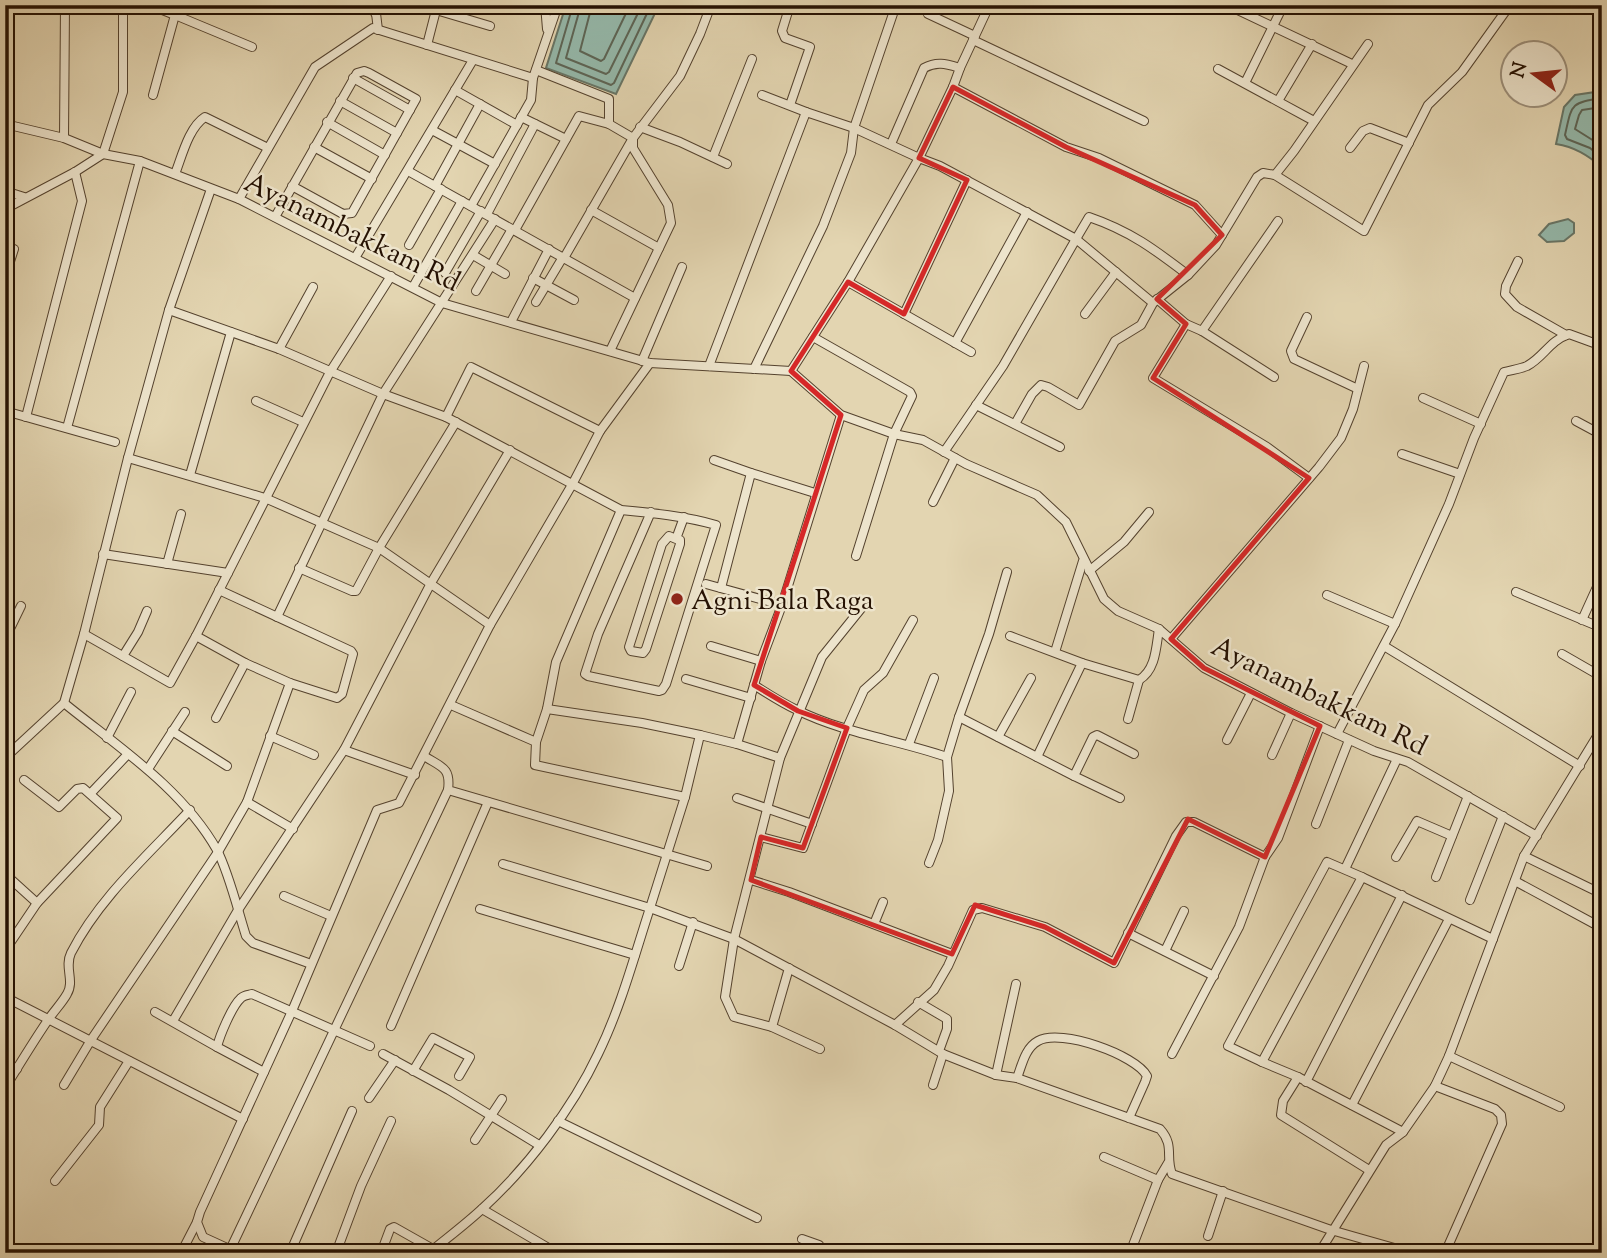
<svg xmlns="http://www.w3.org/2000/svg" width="1607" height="1258" font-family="'Sorts Mill Goudy',serif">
  <rect width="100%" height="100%" fill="#e3d5b1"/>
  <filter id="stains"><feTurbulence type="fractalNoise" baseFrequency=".00286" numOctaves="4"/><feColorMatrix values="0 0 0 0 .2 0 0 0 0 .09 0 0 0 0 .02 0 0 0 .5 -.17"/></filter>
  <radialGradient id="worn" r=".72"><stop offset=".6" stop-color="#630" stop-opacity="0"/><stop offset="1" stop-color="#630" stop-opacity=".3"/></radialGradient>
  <g fill="#95b9ab" stroke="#687667" stroke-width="2">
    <polygon points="566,5 659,5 616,94 546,68"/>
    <path d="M1602,91v76c-15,-12 -27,-20 -46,-23l8,-37 11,-12z"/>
    <polygon points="1568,219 1574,223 1574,233 1564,241 1547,242 1539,235 1549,224"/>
  </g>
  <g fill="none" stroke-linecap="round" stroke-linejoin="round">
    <g stroke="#5d6556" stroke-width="2">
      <polyline points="573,5 556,63 611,85 614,83 651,5"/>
      <polyline points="581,5 566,58 606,74 609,72 642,5"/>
      <polyline points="592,5 580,51 601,61 604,59 630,5"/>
      <path d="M1602,98c-32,5 -30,6 -37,37l2,4 23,9 12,10"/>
      <polyline points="1602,107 1582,110 1579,115 1575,129 1602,146"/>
    </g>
    <g stroke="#54422e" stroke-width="10">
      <g id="minor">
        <polyline points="150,5 175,15 153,95"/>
        <polyline points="375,5 378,30"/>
        <polyline points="545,5 547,29"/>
        <polyline points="790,5 782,31 785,38 810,47 790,105"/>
        <polyline points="834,5 844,8 845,5"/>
        <polyline points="1227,5 1352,64"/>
        <polyline points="375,13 387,5"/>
        <polyline points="928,14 975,36"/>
        <polyline points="175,15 252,47"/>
        <polyline points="973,40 1144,121"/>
        <polyline points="427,45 436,10 490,26"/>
        <polyline points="960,68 988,8"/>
        <polyline points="1218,69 1314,121"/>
        <polyline points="536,70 609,99 609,124 633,138"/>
        <polyline points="353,78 410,110"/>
        <polyline points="1245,83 1281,10"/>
        <polyline points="455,90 517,125"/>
        <polyline points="762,95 806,112"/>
        <polyline points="340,101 397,133"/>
        <polyline points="1278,101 1312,44"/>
        <polyline points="521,117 566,139"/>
        <polyline points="327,122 385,155"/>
        <polyline points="5,124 64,138 103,154 140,161 239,199 442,303 650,363 791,371 841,415 894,434 923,440 966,464 1037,495 1066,522 1104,599 1118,611 1159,629 1204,668 1291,713 1374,751 1408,762 1537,836"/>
        <polyline points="640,127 680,142 727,164"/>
        <polyline points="432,130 495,164"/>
        <polyline points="64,138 65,5"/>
        <path d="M891,144l33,-76c13,-7 22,-4 36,0l-7,19"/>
        <polyline points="314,147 372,179"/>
        <polyline points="1350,148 1363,131 1370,128 1409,143"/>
        <polyline points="713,157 752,59"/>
        <polyline points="408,171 635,298"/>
        <path d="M175,174c7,-18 14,-47 30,-57l63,31"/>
        <polyline points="1275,175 1294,151 1368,44"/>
        <polyline points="435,186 480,104"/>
        <polyline points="5,191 24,197"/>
        <polyline points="239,199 315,67 373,28 533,78 558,5"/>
        <polyline points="471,206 531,100 533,78"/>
        <polyline points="5,209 75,172 103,154 123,92 123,5"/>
        <polyline points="591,210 659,248"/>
        <polyline points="487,214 535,124"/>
        <polyline points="275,217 357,73 364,71 369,73 416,99 352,213 343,214 292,186"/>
        <polyline points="515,230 579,116 609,124"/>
        <polyline points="409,245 441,189"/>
        <polyline points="473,255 505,274"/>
        <polyline points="355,258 473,60"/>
        <polyline points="564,258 633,138 680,76 700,34 711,5"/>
        <polyline points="1518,261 1506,286 1505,294 1517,307 1566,335"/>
        <polyline points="445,273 481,211"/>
        <polyline points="5,277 14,249"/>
        <polyline points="533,278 574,300"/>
        <polyline points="848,282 971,352"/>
        <polyline points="413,287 462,201"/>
        <polyline points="476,291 512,229"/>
        <polyline points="1157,299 1186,324 1202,331 1278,221"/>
        <polyline points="536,302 563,257"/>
        <path d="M169,310l110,39 104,45 63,23 175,93c32,3 63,6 95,15l-50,159 -4,6 -3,1 -71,-15 -3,-2 13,-40 53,-122"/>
        <polyline points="904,314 967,180"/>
        <polyline points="1085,314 1116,272"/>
        <polyline points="1307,317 1291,351 1294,359 1358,389"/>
        <polyline points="511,322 549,249"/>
        <polyline points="1186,324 1153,378 1267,447 1309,478"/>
        <polyline points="1202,331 1274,377"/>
        <polyline points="813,337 910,392 912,396 894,434 856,556"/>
        <polyline points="955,343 1027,212"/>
        <polyline points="279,349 313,287"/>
        <polyline points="610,351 671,223 668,205 633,148 633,138"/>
        <polyline points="642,361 682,267"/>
        <polyline points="709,366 806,112 854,128 919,158 953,87 1066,147 1099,158 1195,205 1222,235"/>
        <polyline points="754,369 823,226 851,153 854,128 896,5"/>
        <path d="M791,371l57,-89 71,-124 21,8 136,73 13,-22c41,14 65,32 99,58"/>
        <polyline points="1423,398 1481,424"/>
        <polyline points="256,401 303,422"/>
        <polyline points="976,405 1060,447"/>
        <polyline points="5,411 115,442"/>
        <path d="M841,415l-59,190 -21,56 -24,83 -37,-9 -15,62 -35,111 84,31 161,86 48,29 53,21 21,3 143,51c15,17 5,27 12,45l159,56 81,23"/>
        <polyline points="26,417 82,201 75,172"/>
        <polyline points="446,417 471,367 600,431"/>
        <polyline points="1576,421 1602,435"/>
        <polyline points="1015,424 1032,394 1041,385 1048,387 1079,405 1115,341 1141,325 1153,303"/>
        <polyline points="67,428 140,161"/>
        <polyline points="944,452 1003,366 1076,239 1153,303 1188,275 1216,245 1257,177 1263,173 1275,175 1364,231 1428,105 1462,72 1510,5"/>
        <polyline points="1402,454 1460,474"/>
        <polyline points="128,458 265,498 379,548 490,625"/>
        <polyline points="714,460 751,473"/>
        <polyline points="190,475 231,332"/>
        <polyline points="933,502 955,458"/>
        <polyline points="676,539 680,540 680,544 646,649 643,653 631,651 629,647 662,544 669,536 676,539 684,517"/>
        <polyline points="103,554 228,573"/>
        <polyline points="167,564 181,514"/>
        <polyline points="299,568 352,591 356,591 379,548 456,422"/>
        <polyline points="1089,571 1124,542 1149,512"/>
        <polyline points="706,584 782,605"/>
        <polyline points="721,588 751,473 815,493"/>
        <polyline points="219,590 351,651 353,654 342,694 337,698 290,683"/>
        <polyline points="1516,592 1602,628"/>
        <polyline points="1327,595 1395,624"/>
        <polyline points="277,617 383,394 495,219"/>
        <polyline points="1582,620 1602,576"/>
        <polyline points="84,634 170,683 196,636 330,372 391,276"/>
        <polyline points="1010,636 1082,663 1037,757"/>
        <polyline points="5,639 21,606"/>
        <polyline points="1171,639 1319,467 1341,438 1353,409 1364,366"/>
        <polyline points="711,646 761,661"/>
        <polyline points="1384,646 1580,766"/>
        <polyline points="1055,652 1083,561"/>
        <polyline points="1562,654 1602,677"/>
        <polyline points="123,656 138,632 147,611"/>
        <path d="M1082,663l57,17c17,-10 17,-33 20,-51"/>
        <polyline points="686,679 751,698"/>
        <path d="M754,685c14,9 28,18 43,25 46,23 101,30 150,47"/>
        <path d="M64,703c54,44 118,85 153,147 12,23 21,61 29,86l7,7 58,21"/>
        <polyline points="451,705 536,742 535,765 685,797"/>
        <polyline points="547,709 556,662 621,510"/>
        <polyline points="959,717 1074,776 1093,737 1097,735 1134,754"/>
        <polyline points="216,718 245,663"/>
        <polyline points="1128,719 1139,680"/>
        <polyline points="172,731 227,766"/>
        <path d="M1337,734l58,-110 54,-120 25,-66 30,-66c7,-2 16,-3 23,-6 17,-9 22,-25 42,-32l33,12"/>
        <polyline points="270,736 314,755"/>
        <polyline points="998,737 1031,678"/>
        <polyline points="107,738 131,692"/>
        <polyline points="1227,740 1251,693"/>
        <polyline points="536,742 547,709 642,723 700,735"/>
        <polyline points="737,744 780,758"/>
        <polyline points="909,744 934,678"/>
        <polyline points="5,750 9,754 64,703 84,634 128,458 169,310 211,189"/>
        <polyline points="344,750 415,775"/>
        <polyline points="1272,755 1291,713"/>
        <path d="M424,756c17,11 27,11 24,34l259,76"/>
        <polyline points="148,769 185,712"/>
        <polyline points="1074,776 1120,798"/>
        <polyline points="91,793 128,754"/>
        <polyline points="737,798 812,824"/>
        <polyline points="247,802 293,829"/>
        <polyline points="5,819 6,820"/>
        <polyline points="1316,824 1349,740"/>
        <polyline points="761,837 803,848 847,728 864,690 883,673 913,620"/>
        <polyline points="1524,856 1602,894"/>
        <polyline points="1396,857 1417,821 1452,836"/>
        <polyline points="929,863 938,840 949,791 947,757 959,717 989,634 1007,572"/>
        <polyline points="1345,869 1397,759"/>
        <polyline points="5,874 37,903"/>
        <polyline points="1436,877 1468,796"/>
        <polyline points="751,880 789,892 952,954"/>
        <polyline points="1515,881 1602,928"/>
        <polyline points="284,896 331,916"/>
        <polyline points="1470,900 1503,816"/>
        <polyline points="480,909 635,955"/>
        <polyline points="874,924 883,902"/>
        <polyline points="1128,933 1214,976"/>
        <polyline points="6,949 37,903 117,818 83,788 77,789 59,807 24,780"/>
        <polyline points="1165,951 1184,911"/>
        <polyline points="679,966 693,922"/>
        <polyline points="5,997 243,1119"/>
        <polyline points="918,1002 947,1019 947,1029 939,1051"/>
        <polyline points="155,1012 217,1047"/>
        <polyline points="173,1021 238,910 344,750 431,583 510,450"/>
        <polyline points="895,1025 934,990 948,966 973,910 982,908 1045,927 1114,963 1176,836 1186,822 1194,822 1265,857 1278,838 1320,726"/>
        <polyline points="391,1026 488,802"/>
        <polyline points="772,1027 789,968"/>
        <polyline points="820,1049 772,1027 734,1017 725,997 734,939 780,758 822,657 868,600"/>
        <polyline points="383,1054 449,1090 539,1145"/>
        <polyline points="1172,1054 1239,927 1265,857"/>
        <polyline points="1449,1056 1560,1107"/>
        <polyline points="5,1062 17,1069"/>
        <polyline points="1262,1062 1228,1046 1327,862 1362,877"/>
        <polyline points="413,1071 433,1038 470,1057 459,1076"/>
        <path d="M264,1072l-47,-25c3,-12 15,-41 24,-49 3,-3 7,-3 11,-4l118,52"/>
        <polyline points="996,1075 1016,984"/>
        <polyline points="1298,1077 1283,1101 1281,1115 1369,1170"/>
        <path d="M1017,1078c5,-13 8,-30 21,-37 23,-13 98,14 109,35l-2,6 -16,36"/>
        <polyline points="1306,1082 1402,895"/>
        <polyline points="64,1085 91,1040 218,852 247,802 290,683 245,663 196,636"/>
        <polyline points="933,1085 943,1054"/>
        <polyline points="1435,1086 1495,1109 1501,1115 1502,1124 1445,1253"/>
        <path d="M5,1088c14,-23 28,-46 43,-68 6,-9 14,-17 19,-26 8,-13 -3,-27 4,-41 28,-55 77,-98 119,-143"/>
        <polyline points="369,1098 395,1060"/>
        <polyline points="1352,1105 1449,919"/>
        <polyline points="558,1121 757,1218"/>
        <polyline points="1403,1132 1298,1077 1262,1062 1362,877 1493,939"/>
        <polyline points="475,1140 502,1099"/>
        <polyline points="1104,1157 1158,1180"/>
        <polyline points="55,1181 99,1125 100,1107 129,1061"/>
        <polyline points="482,1209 557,1253"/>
        <polyline points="1208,1236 1223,1191"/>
        <polyline points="802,1239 819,1245 818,1253"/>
        <polyline points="230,1250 448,790"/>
        <polyline points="181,1253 197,1222"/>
        <polyline points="238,1253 203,1237 197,1222 200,1212 292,1011 377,810 399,803 490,625 573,483 600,431 650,363"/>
        <polyline points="290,1253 352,1111"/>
        <polyline points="336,1253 361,1186 391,1121"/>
        <polyline points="381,1253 390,1229 394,1227 433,1249"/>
        <path d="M429,1253c18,-15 37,-29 54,-45 44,-40 89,-99 115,-154 23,-47 36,-97 52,-146l-147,-44"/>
        <polyline points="1130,1253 1158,1180 1168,1163"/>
        <polyline points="1319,1253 1386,1145 1403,1132 1435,1086 1449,1056 1524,856 1602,728"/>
      </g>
    </g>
    <use href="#minor" stroke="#ede4cc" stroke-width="8"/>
  </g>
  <path fill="none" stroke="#d62828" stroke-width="5" stroke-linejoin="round" d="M953,87l113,60 129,58 27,30 -65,64 29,25 -33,54 156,100 -138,161 33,29 116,58 -55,131 -77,-38 -74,144 -69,-36 -70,-22 -23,49 -201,-74 10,-43 42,11 44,-120 -49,-17 -44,-26 87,-270 -50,-44 57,-89 56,32 63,-134 -48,-22z"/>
  <circle fill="#8f2418" stroke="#ede4cc" stroke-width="2.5" cx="677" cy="599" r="7"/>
  <g text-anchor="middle" stroke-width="5" stroke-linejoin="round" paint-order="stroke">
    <g font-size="28" fill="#251102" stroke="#ede4cc">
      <text transform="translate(353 231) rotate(26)" y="10">Ayanambakkam Rd</text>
      <text transform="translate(1320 695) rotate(26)" y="10">Ayanambakkam Rd</text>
    </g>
    <g font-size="28" fill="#251102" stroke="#ede4cc" text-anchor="start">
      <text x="691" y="609">Agni Bala Raga</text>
    </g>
  </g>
  <rect width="1607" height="1258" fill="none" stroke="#e3d5b1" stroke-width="28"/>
  <rect x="7" y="7" width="1593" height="1244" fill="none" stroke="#251102" stroke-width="3.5"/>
  <rect x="14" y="14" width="1579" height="1230" fill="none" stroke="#251102" stroke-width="2"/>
  <g transform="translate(1534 74) rotate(285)"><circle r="33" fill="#ede4cc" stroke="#9d907b" stroke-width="2"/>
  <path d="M0-5L12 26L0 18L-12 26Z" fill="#8f2418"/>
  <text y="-10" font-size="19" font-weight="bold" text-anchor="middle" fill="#251102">N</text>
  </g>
  <rect width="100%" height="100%" filter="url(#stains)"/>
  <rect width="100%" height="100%" fill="url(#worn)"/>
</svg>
